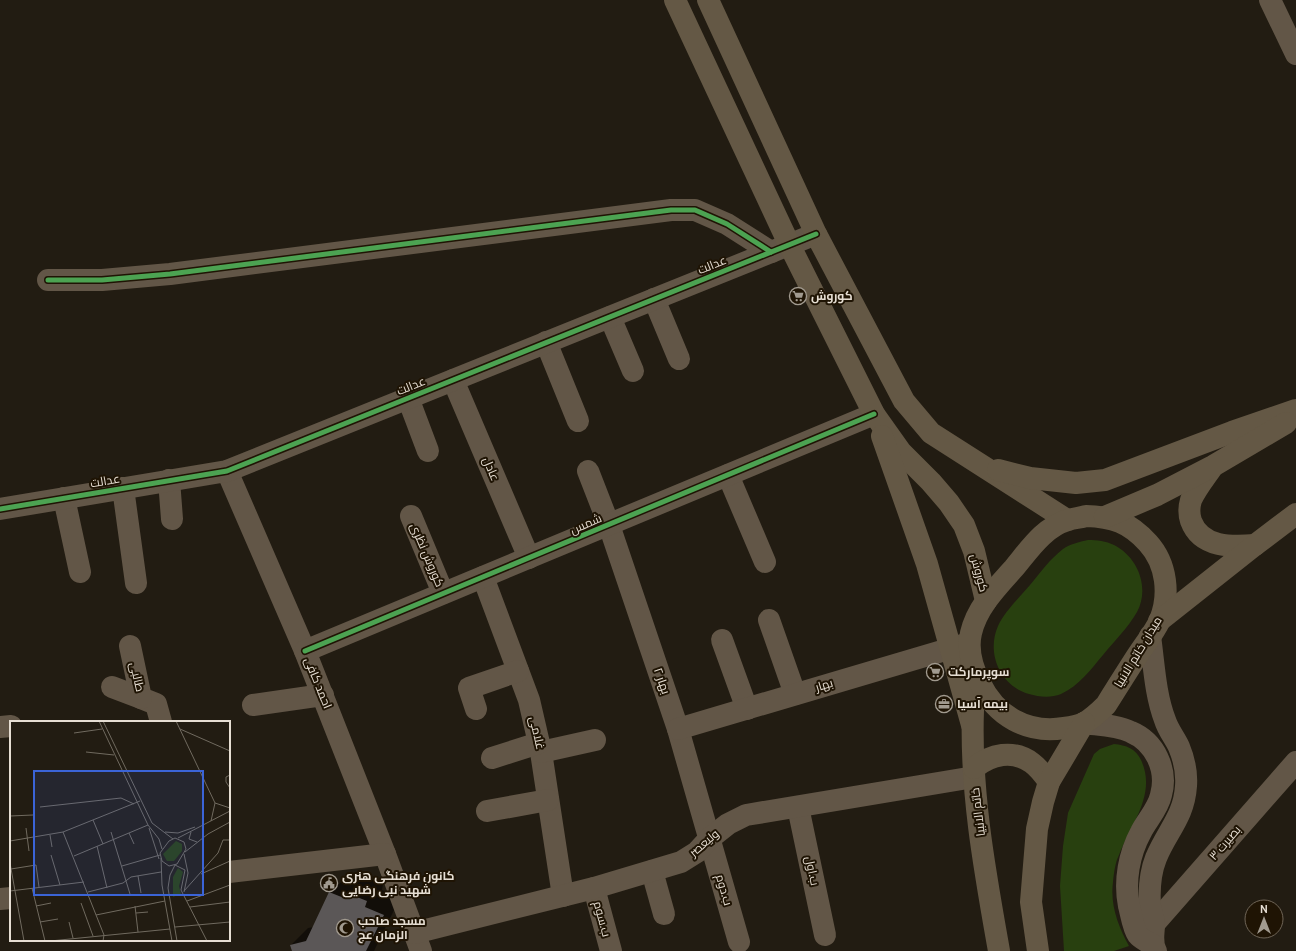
<svg xmlns="http://www.w3.org/2000/svg" width="1296" height="951" font-family="Cabin,Cairo,sans-serif">
  <rect width="100%" height="100%" fill="#221c12"/>
  <g fill="#28400f">
    <path d="M1088,540c9,0 18,1 26,5 24,12 36,43 23,67 -9,16 -23,29 -34,43 -12,14 -24,31 -42,39 -10,4 -22,3 -32,0 -29,-8 -43,-41 -31,-68 7,-15 21,-28 32,-41 10,-12 20,-26 33,-36 7,-5 16,-7 25,-9z"/>
    <path d="M1114,744c12,1 22,5 27,16 16,34 -10,64 -22,95 -4,8 -5,18 -6,27 -3,23 5,44 16,64l-15,5h-50l-4,-65 3,-40 5,-33 26,-59 6,-5z"/>
  </g>
  <polygon fill="#0007" points="347,876 360,881 365,877 383,884 382,890 400,898 374,951 293,951 291,945 308,928 314,927 330,893"/>
  <polygon fill="#5b5757" points="329,892 344,898 347,893 367,901 365,907 384,915 366,951 292,951 290,945 306,941"/>
  <g fill="none" stroke-linecap="round" stroke-linejoin="round">
    <g stroke="#625647" stroke-width="22">
      <polyline points="1270,0 1296,54"/>
      <polyline points="48,280 102,280 170,274 671,210 695,210 727,224 771,252"/>
      <polyline points="654,299 679,359"/>
      <polyline points="610,317 633,371"/>
      <polyline points="546,342 578,421"/>
      <polyline points="453,380 529,558"/>
      <polyline points="408,398 428,451"/>
      <polyline points="227,471 305,651 385,854 421,951"/>
      <polyline points="588,471 609,525 678,729 739,942"/>
      <polyline points="728,475 765,562"/>
      <polyline points="169,480 172,519"/>
      <polyline points="123,488 136,583"/>
      <polyline points="64,498 80,572"/>
      <polyline points="0,509 227,471 816,234"/>
      <polyline points="411,516 443,593"/>
      <polyline points="483,577 529,700 541,752 563,896"/>
      <polyline points="769,620 795,694"/>
      <polyline points="722,640 747,709"/>
      <polyline points="130,646 141,698 156,704 161,722"/>
      <polyline points="305,651 874,414"/>
      <polyline points="112,687 141,698"/>
      <polyline points="253,705 323,695"/>
      <polyline points="476,709 469,688 518,671"/>
      <polyline points="0,727 11,726"/>
      <polyline points="678,729 969,643"/>
      <polyline points="541,752 595,740"/>
      <polyline points="492,758 539,743"/>
      <polyline points="798,807 825,935"/>
      <polyline points="487,811 548,800"/>
      <polyline points="652,871 664,914"/>
      <polyline points="229,872 385,854"/>
      <polyline points="594,888 611,951"/>
      <polyline points="0,899 11,898"/>
      <polyline points="1154,924 1296,762"/>
      <polyline points="414,933 594,888 681,862 697,852 709,839 728,824 746,815 974,777"/>
    </g>
    <g stroke="#625647" stroke-width="22">
      <path d="M1150,636c4,28 5,58 15,84 3,10 10,18 14,27 5,12 8,26 7,39 -2,31 -19,45 -30,72 -6,15 -7,32 -6,48 1,6 4,12 4,18 0,10 -3,18 2,27"/>
      <path d="M1084,723c15,2 33,2 47,9 24,10 37,38 30,63 -3,14 -14,25 -20,37 -12,22 -17,49 -12,74 2,7 4,22 9,29 3,4 10,7 15,10"/>
    </g>
    <g stroke="#645845" stroke-width="22">
      <polyline points="675,0 789,244 874,414 901,452 931,482 949,503 964,525 974,551 986,601"/>
      <polyline points="708,0 816,234 904,401 931,433 1067,520"/>
      <polyline points="882,436 927,564 972,725"/>
      <path d="M1211,469c-7,10 -15,20 -20,31 -2,7 -2,15 0,21 10,27 41,26 64,24"/>
      <polyline points="998,470 1030,478 1076,483 1105,480 1232,432 1296,410"/>
      <path d="M1086,516c27,1 43,6 62,27 19,21 22,52 12,77 -6,13 -16,25 -23,36 -11,17 -21,33 -31,49 -7,7 -13,13 -22,18 -6,3 -13,4 -20,5 -37,6 -68,-12 -84,-45 -8,-16 -13,-33 -9,-50 6,-26 26,-46 43,-65 15,-18 30,-41 54,-48 6,-2 12,-2 18,-4z"/>
      <polyline points="1105,517 1157,495 1213,466 1286,423"/>
      <polyline points="1159,621 1255,545 1296,514"/>
      <path d="M973,710c-3,81 12,162 26,241"/>
      <path d="M974,768c17,-14 39,-19 58,-5 7,5 12,12 17,19"/>
      <polyline points="1038,951 1031,902 1037,829 1043,802 1049,782 1084,723"/>
    </g>
    <g stroke="#1f1404" stroke-width="8">
      <g id="cycleway">
        <polyline points="48,280 102,280 170,274 671,210 695,210 727,224 771,252"/>
        <polyline points="0,509 227,471 816,234"/>
        <polyline points="305,651 874,414"/>
      </g>
    </g>
    <use href="#cycleway" stroke="#4ca352" stroke-width="5"/>
  </g>
  <defs>
    <g id="supermarket-ring" transform="scale(0.9)"><circle r="9.5" fill="#1f1404" stroke="#a19a8f" stroke-width="1.5"/><path d="M-6-5.5h2.5l.6 2H6L4.5 2H-2.5L-4.4-4H-6ZM-1.5 3.2a1.3 1.3 0 1 0 .1 0ZM3 3.2a1.3 1.3 0 1 0 .1 0Z" fill="#a19a8f"/></g>
    <g id="office-ring" transform="scale(0.9)"><circle r="9.5" fill="#1f1404" stroke="#a19a8f" stroke-width="1.5"/><path d="M-6-3h4V-5.5h4V-3h4V5H-6ZM-1-4.5V-3h2v-1.5ZM-6 0V1H6V0Z" fill="#a19a8f"/></g>
    <g id="civic-ring" transform="scale(0.9)"><circle r="9.5" fill="#1f1404" stroke="#a19a8f" stroke-width="1.5"/><path d="M-.6-6.5H3V-4.5H.6V-3L4-1V1h2V6H-6V1h2V-1L-.6-3ZM-1.2 2.5V6h2.4V2.5Z" fill="#a19a8f"/></g>
    <g id="mosque-ring" transform="scale(0.9)"><circle r="9.5" fill="#1f1404" stroke="#a19a8f" stroke-width="1.5"/><path d="M3.5-4.9A6 6 0 1 0 3.5 4.9A5 5 0 1 1 3.5-4.9Z" fill="#a19a8f"/></g>
  </defs>
  <g fill-rule="evenodd">
    <use href="#supermarket-ring" x="798" y="296"/>
    <use href="#supermarket-ring" x="935" y="672"/>
    <use href="#office-ring" x="944" y="704"/>
    <use href="#civic-ring" x="329" y="883"/>
    <use href="#mosque-ring" x="345" y="928"/>
  </g>
  <g text-anchor="middle" stroke-width="4" stroke-linejoin="round" paint-order="stroke">
    <g font-size="12" fill="#e6ded3" stroke="#1f1404">
      <text transform="translate(712 265) rotate(-22)" y="4">عدالت</text>
      <text transform="translate(411 386) rotate(-22)" y="4">عدالت</text>
      <text transform="translate(491 469) rotate(67)" y="4">عادل</text>
      <text transform="translate(105 481) rotate(-10)" y="4">عدالت</text>
      <text transform="translate(586 524) rotate(-23)" y="4">شمس</text>
      <text transform="translate(427 555) rotate(67)" y="4">کوروش نظری</text>
      <text transform="translate(979 573) rotate(75)" y="4">کوروش</text>
      <text transform="translate(1138 652) rotate(-59)" y="4">میدان خاتم الانبیا</text>
      <text transform="translate(137 677) rotate(77)" y="4">طالبی</text>
      <text transform="translate(662 681) rotate(71)" y="4">بهار ۲</text>
      <text transform="translate(318 683) rotate(68)" y="4">احمد کافی</text>
      <text transform="translate(824 685) rotate(-17)" y="4">بهار</text>
      <text transform="translate(537 733) rotate(77)" y="4">غلامی</text>
      <text transform="translate(978 812) rotate(-97)" y="4">خاتم الانبیا</text>
      <text transform="translate(704 843) rotate(-40)" y="4">ولیعصر</text>
      <text transform="translate(1225 843) rotate(-49)" y="4">بصیرت ۳</text>
      <text transform="translate(812 871) rotate(78)" y="4">ب.اول</text>
      <text transform="translate(724 890) rotate(74)" y="4">ب.دوم</text>
      <text transform="translate(602 919) rotate(75)" y="4">ب.سوم</text>
    </g>
    <g font-size="12" font-weight="bold" fill="#e6ded3" stroke="#1f1404" text-anchor="start">
      <text x="811" y="300">کوروش</text>
      <text x="948" y="676">سوپرمارکت</text>
      <text x="957" y="708">بیمه آسیا</text>
      <text x="342" y="880">کانون فرهنگی هنری<tspan x="342" dy="14">شهید نبی رضایی</tspan></text>
      <text x="358" y="925">مسجد صاحب<tspan x="358" dy="14">الزمان عج</tspan></text>
    </g>
  </g>
  <g transform="translate(10 721)">
    <rect width="220" height="220" fill="#221c12"/>
    <path d="M166,120l6,3v7l-8,10h-7l-4,-7zM168,147l5,4 -4,14 2,8 -8,3v-20z" fill="#28400f"/>
    <path fill="none" stroke="#706a5f" stroke-width="1" d="M89,0l49,104 11,14 3,10M93,0l49,102 21,16M166,0l39,82 -4,18M170,8l50,22M64,12l28,-4M76,31l28,3M220,54l-4,2v5l4,6M205,82l15,5M30,86l81,-9 13,6M0,95l23,-1M83,99l10,24M16,107l3,23M139,107l10,31M53,111l41,103 -1,6M101,111l19,62M155,111l13,1 17,-6M181,111l-2,7 8,3M119,112l5,11M40,114l2,12M165,117l9,4 2,7 -9,15 -8,2 -7,-5 -2,-8 9,-12zM168,117l52,-27M0,120l53,-9 77,-31M87,125l10,42M175,131l23,-18 22,-12M174,133l4,19 -4,19M41,134l9,30M64,135l74,-31M151,137l1,27 10,56M0,142l14,78M165,144l10,5 -4,20 26,51M165,144l-5,10 -2,13 9,53M112,145l38,-11M1,148l25,-4 3,22M191,153l29,-13M128,155l3,17M22,167l13,53M0,170l74,-9M174,170l34,-38 5,-13h7M78,171l35,-9 8,-6 30,-5M177,180l43,-16M71,182l12,33M26,185l15,-3M125,185l3,26M180,186l40,-5M126,192l12,-1M86,194l69,-14M30,201l18,-3M59,201l4,16M165,206l55,-5M40,220l120,-12"/>
    <path fill="#3b64d7" fill-opacity="0.15" stroke="#3b64d7" stroke-width="2" d="M24,50h169v124h-169z"/>
    <rect width="220" height="220" fill="none" stroke="#e6ded3" stroke-width="2"/>
  </g>
  <g transform="translate(1264 919)"><circle r="19" fill="#1f1404" stroke="#6f6557"/>
  <path d="M0-3L7 15L0 10L-7 15Z" fill="#a19a8f"/>
  <text y="-6" font-size="11" font-weight="bold" text-anchor="middle" fill="#e6ded3">N</text>
  </g>
</svg>
